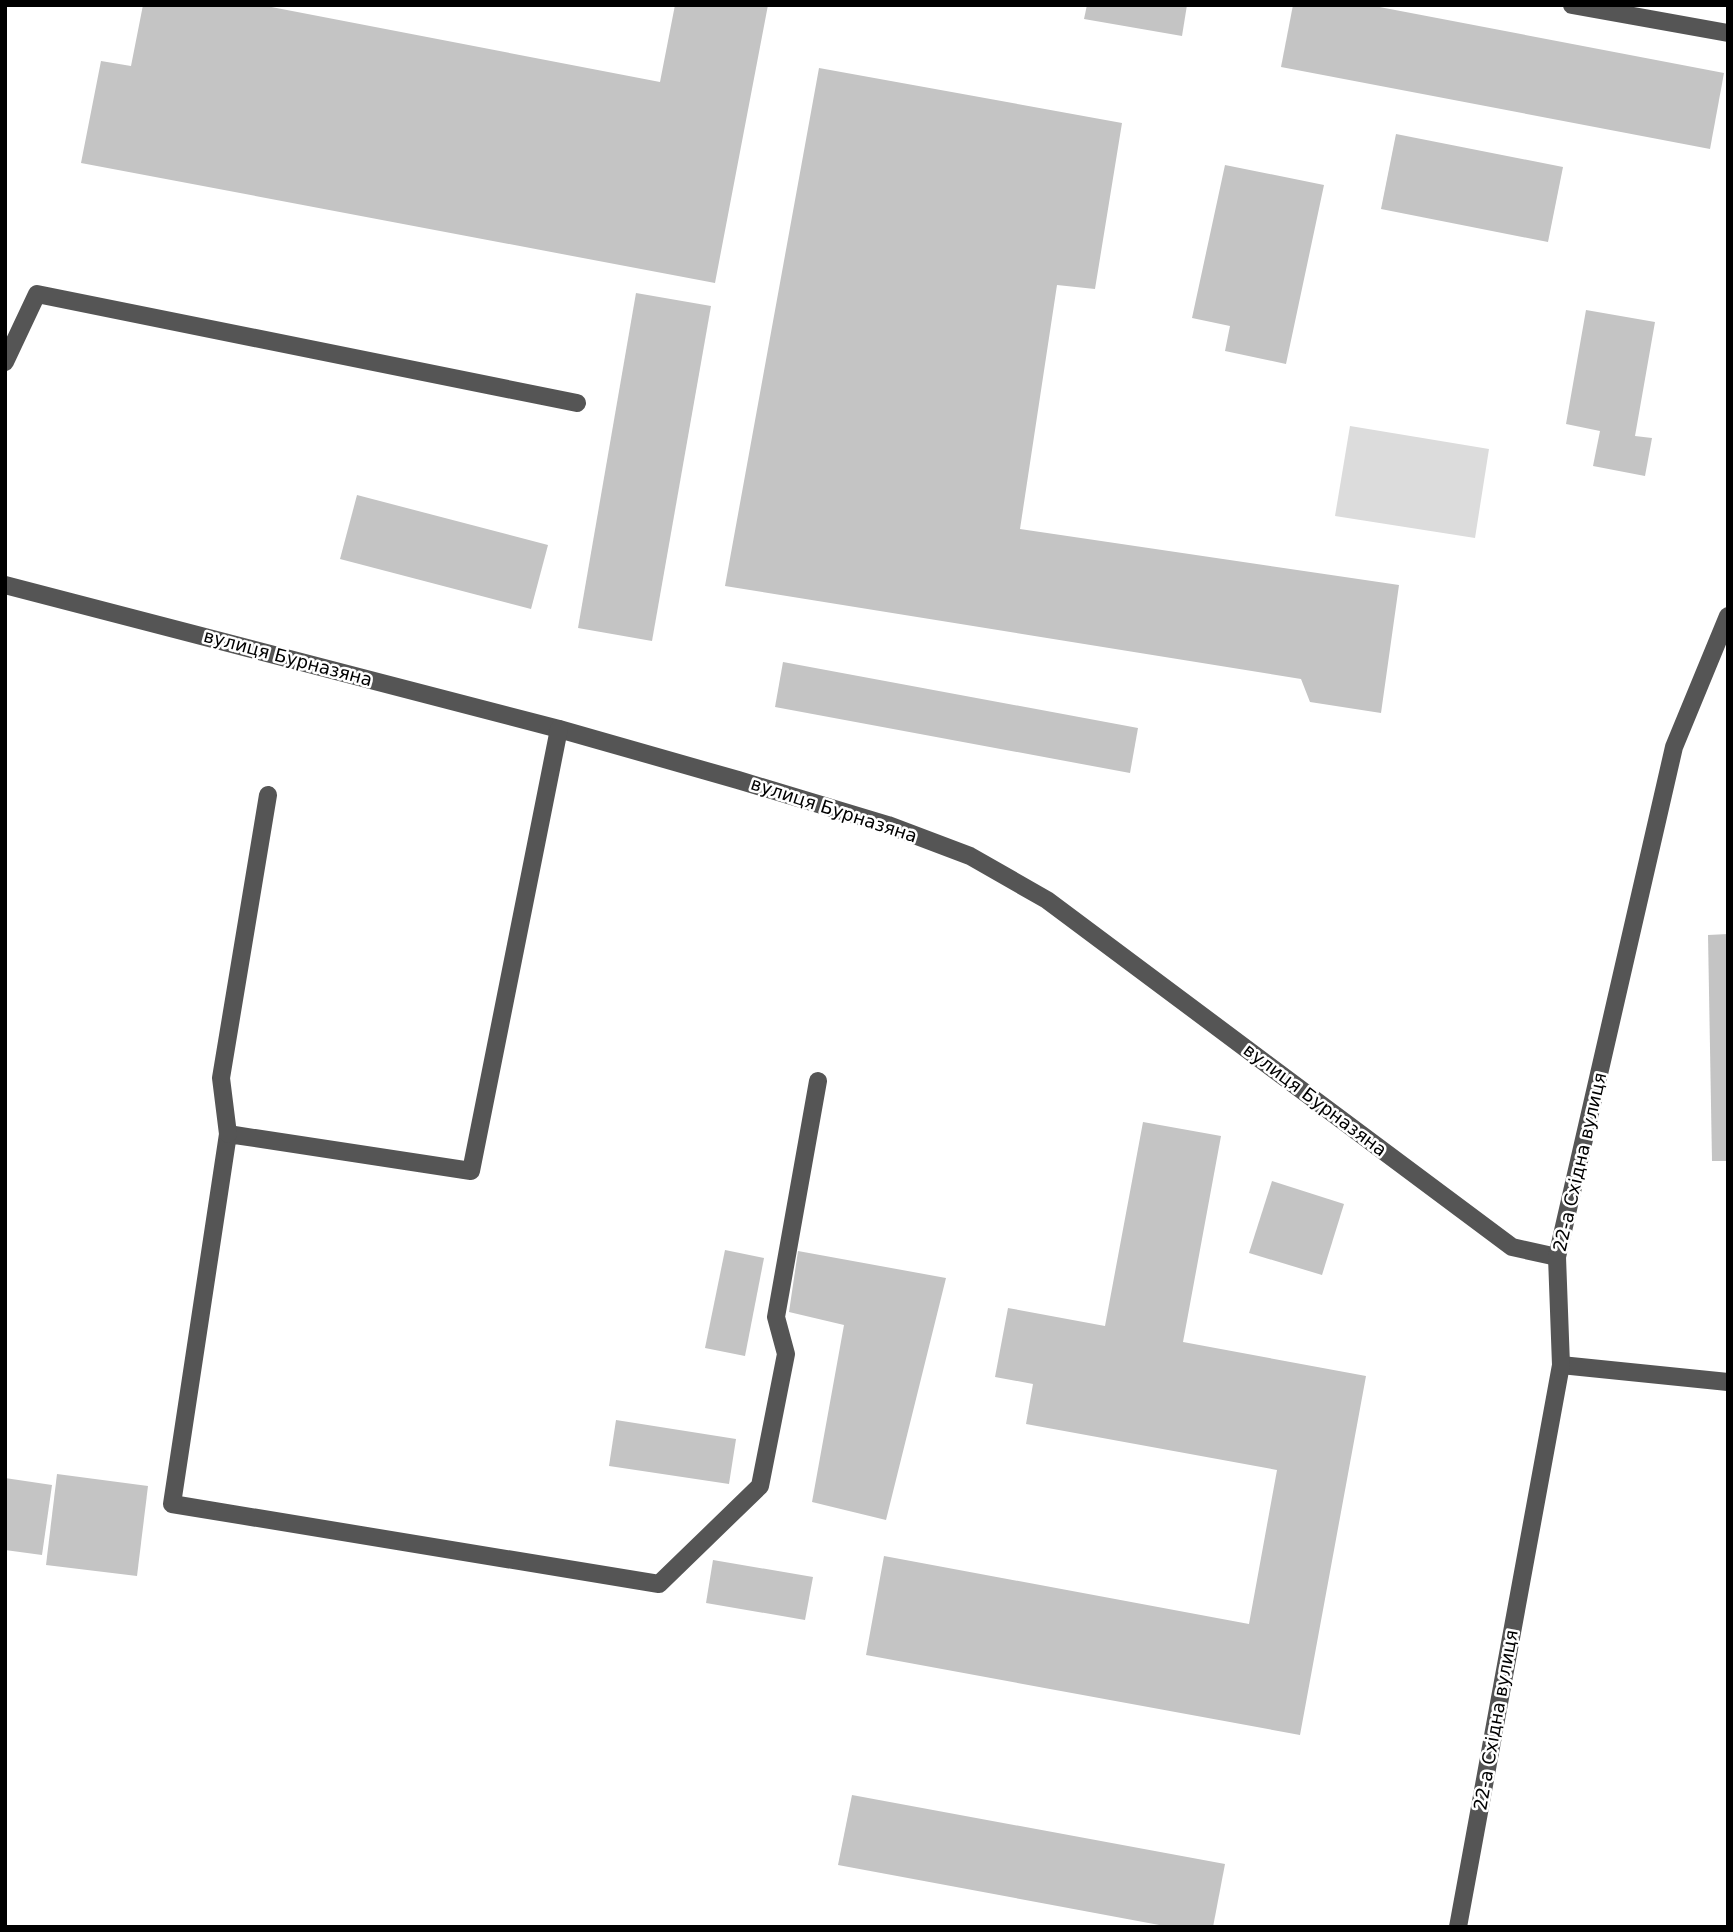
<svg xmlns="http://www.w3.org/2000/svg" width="1733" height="1932" font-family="'DejaVu Sans',sans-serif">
  <rect width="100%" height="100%" fill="#fff"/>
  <polygon fill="#dcdcdc" points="1350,426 1489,449 1475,538 1335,516"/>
  <g fill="#c4c4c4">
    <polygon points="143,5 261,5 660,82 675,5 768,5 715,283 81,163 101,61 131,66"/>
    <polygon points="1087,5 1187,5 1182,36 1084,19"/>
    <polygon points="1293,5 1369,5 1724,73 1710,149 1281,67"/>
    <polygon points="819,68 1122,123 1095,289 1057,285 1020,529 1399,585 1381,713 1310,702 1301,679 725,586"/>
    <polygon points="1396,134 1563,167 1548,242 1381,209"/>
    <polygon points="1225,165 1324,185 1286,364 1225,351 1230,326 1192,318"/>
    <polygon points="636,293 711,306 652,641 578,628"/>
    <polygon points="1586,310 1655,322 1635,436 1652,438 1645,476 1593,466 1600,431 1566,424"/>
    <polygon points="357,495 548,545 531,609 340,559"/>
    <polygon points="783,662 1138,728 1130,773 775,707"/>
    <polygon points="1728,934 1728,1161 1712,1161 1708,935"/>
    <polygon points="1143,1122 1221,1136 1183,1342 1366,1376 1300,1735 866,1655 884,1556 1249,1624 1277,1470 1026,1424 1033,1384 995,1377 1008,1308 1105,1326"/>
    <polygon points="1272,1181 1344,1204 1322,1275 1249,1253"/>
    <polygon points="725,1250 764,1258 745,1356 705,1348"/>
    <polygon points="798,1251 946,1278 886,1520 812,1502 844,1325 789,1312"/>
    <polygon points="616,1420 736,1439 729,1484 609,1466"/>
    <polygon points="57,1474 148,1486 137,1576 46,1565"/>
    <polygon points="5,1478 52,1485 42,1555 5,1550"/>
    <polygon points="713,1560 813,1577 805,1620 706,1603"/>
    <polygon points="852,1795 1225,1864 1213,1927 1170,1927 838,1865"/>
  </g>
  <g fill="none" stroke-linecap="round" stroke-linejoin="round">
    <g stroke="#555" stroke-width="18">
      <polyline points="1572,5 1728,33"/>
      <polyline points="5,362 37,294 577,403"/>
      <polyline points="5,585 559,729 738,780 888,825 970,856 1047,900 1512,1247 1557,1257"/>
      <polyline points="559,729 471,1171 228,1134 172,1504 659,1584 760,1486 786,1354 776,1317 818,1081"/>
      <polyline points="228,1134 221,1078 268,795"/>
      <polyline points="1561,1365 1728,1382"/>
      <polyline points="1458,1927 1561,1365 1557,1257 1674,747 1728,616"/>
    </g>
  </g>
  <g text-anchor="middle" stroke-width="5" stroke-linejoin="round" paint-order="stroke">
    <g font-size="18" fill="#000" stroke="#fff">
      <text transform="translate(288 658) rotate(15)" y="6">вулиця Бурназяна</text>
      <text transform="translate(834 810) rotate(18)" y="6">вулиця Бурназяна</text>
      <text transform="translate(1315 1100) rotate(37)" y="6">вулиця Бурназяна</text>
      <text transform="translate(1580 1162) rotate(-77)" y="6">22-а Східна вулиця</text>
      <text transform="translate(1496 1720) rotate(-80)" y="6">22-а Східна вулиця</text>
    </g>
  </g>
  <rect width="1733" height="1932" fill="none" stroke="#000000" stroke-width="14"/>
</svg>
